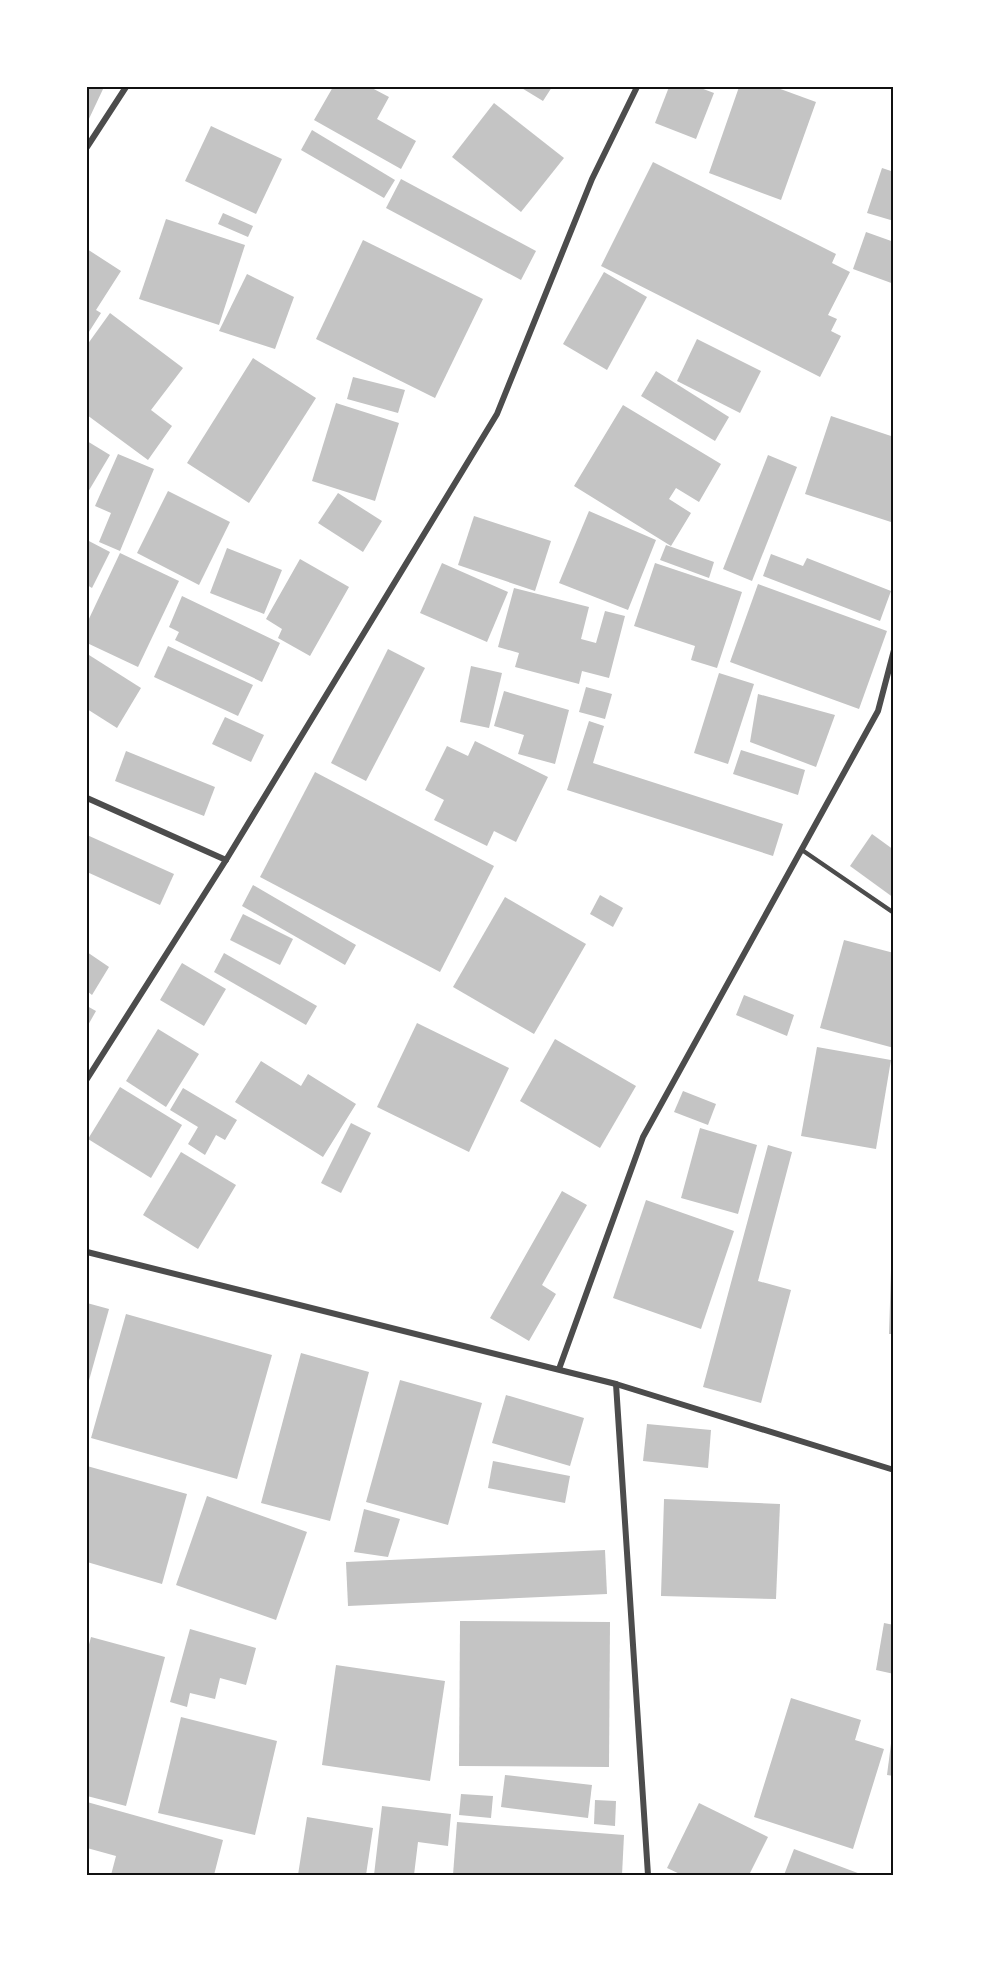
<svg xmlns="http://www.w3.org/2000/svg" width="981" height="1962" font-family="'Source Serif 4',serif">
  <rect width="100%" height="100%" fill="#fff"/>
  <g fill="#c4c4c4">
    <polygon points="87,87 104,87 87,123"/>
    <polygon points="333,87 370,87 389,97 377,119 416,141 401,169 314,120"/>
    <polygon points="520,87 552,87 543,101"/>
    <polygon points="669,87 698,87 714,93 696,139 655,123"/>
    <polygon points="739,87 775,87 816,102 781,200 709,173"/>
    <polygon points="494,103 564,158 521,212 452,157"/>
    <polygon points="211,126 282,159 256,214 185,181"/>
    <polygon points="312,130 395,180 384,198 301,150"/>
    <polygon points="653,162 836,254 832,263 850,272 828,315 837,319 831,331 841,336 820,377 601,266"/>
    <polygon points="882,168 894,172 894,221 867,213"/>
    <polygon points="401,179 536,251 521,280 386,208"/>
    <polygon points="223,213 253,226 248,237 218,224"/>
    <polygon points="166,219 245,245 219,325 139,299"/>
    <polygon points="866,232 894,242 894,284 853,269"/>
    <polygon points="363,240 483,299 435,398 316,339"/>
    <polygon points="87,249 121,271 96,310 101,313 87,335"/>
    <polygon points="604,272 647,297 607,370 563,344"/>
    <polygon points="247,274 294,297 275,349 219,331"/>
    <polygon points="110,313 183,368 151,410 172,426 148,460 87,415 87,345"/>
    <polygon points="697,339 761,371 740,413 677,381"/>
    <polygon points="253,358 316,398 249,503 187,463"/>
    <polygon points="656,371 729,417 715,441 641,396"/>
    <polygon points="353,377 405,390 398,413 347,399"/>
    <polygon points="336,403 399,423 375,501 312,481"/>
    <polygon points="623,405 721,464 699,502 676,488 669,499 691,513 671,546 574,486"/>
    <polygon points="831,416 894,437 894,523 805,494"/>
    <polygon points="87,441 110,455 88,492 87,491"/>
    <polygon points="118,454 154,469 120,551 99,542 111,513 95,506"/>
    <polygon points="768,455 797,467 752,581 723,569"/>
    <polygon points="168,491 230,522 199,585 137,553"/>
    <polygon points="338,493 382,521 363,552 318,523"/>
    <polygon points="589,511 656,540 628,610 559,583"/>
    <polygon points="474,516 551,541 535,591 458,565"/>
    <polygon points="87,540 110,552 92,588 87,585"/>
    <polygon points="666,545 714,562 709,578 660,560"/>
    <polygon points="227,548 282,570 264,614 210,593"/>
    <polygon points="120,553 179,581 138,667 87,643 87,623"/>
    <polygon points="771,554 803,566 807,558 891,591 880,621 763,576"/>
    <polygon points="300,559 349,587 310,656 278,638 282,629 266,619"/>
    <polygon points="442,563 508,592 487,642 420,613"/>
    <polygon points="655,563 742,592 717,668 691,660 695,646 634,626"/>
    <polygon points="758,584 887,631 859,709 730,662"/>
    <polygon points="514,588 589,607 581,639 596,643 605,611 625,616 609,678 582,671 579,684 515,667 519,653 498,647"/>
    <polygon points="182,596 280,643 262,682 175,640 179,632 169,627"/>
    <polygon points="168,646 253,685 238,716 154,677"/>
    <polygon points="388,649 425,668 366,781 331,763"/>
    <polygon points="89,655 141,688 117,728 87,709 87,658"/>
    <polygon points="471,666 502,673 489,728 460,722"/>
    <polygon points="719,673 754,684 728,764 694,753"/>
    <polygon points="586,687 612,694 605,719 579,712"/>
    <polygon points="504,691 569,710 555,764 518,754 524,735 494,726"/>
    <polygon points="758,694 835,715 816,767 750,742"/>
    <polygon points="225,717 264,735 251,762 212,744"/>
    <polygon points="589,721 604,726 593,763 783,824 773,856 567,790"/>
    <polygon points="475,741 548,777 516,842 494,831 487,846 434,820 444,800 425,790 447,746 468,756"/>
    <polygon points="741,750 805,770 798,795 733,774"/>
    <polygon points="126,751 215,787 204,816 115,781"/>
    <polygon points="315,772 494,866 440,972 260,877"/>
    <polygon points="872,834 894,850 894,898 850,866"/>
    <polygon points="87,835 174,874 160,905 87,872"/>
    <polygon points="253,885 356,945 345,965 242,906"/>
    <polygon points="600,895 623,908 613,927 590,914"/>
    <polygon points="505,897 586,944 534,1034 453,987"/>
    <polygon points="243,914 293,939 280,965 230,940"/>
    <polygon points="844,940 894,953 894,1048 820,1028"/>
    <polygon points="87,952 109,967 92,995 87,991"/>
    <polygon points="224,953 317,1006 306,1025 214,972"/>
    <polygon points="182,963 226,989 204,1026 160,1000"/>
    <polygon points="744,995 794,1015 787,1036 736,1015"/>
    <polygon points="87,1006 96,1011 87,1027"/>
    <polygon points="417,1023 509,1068 469,1152 377,1107"/>
    <polygon points="158,1029 199,1054 166,1107 126,1081"/>
    <polygon points="555,1039 636,1086 600,1148 520,1101"/>
    <polygon points="817,1047 891,1060 876,1149 801,1136"/>
    <polygon points="261,1061 301,1086 308,1074 356,1104 323,1157 235,1102"/>
    <polygon points="120,1087 182,1125 151,1178 88,1139"/>
    <polygon points="183,1088 237,1120 225,1140 216,1135 205,1155 188,1144 198,1127 170,1110"/>
    <polygon points="683,1091 716,1104 708,1125 674,1112"/>
    <polygon points="351,1123 371,1133 341,1193 321,1183"/>
    <polygon points="700,1128 757,1145 738,1214 681,1198"/>
    <polygon points="768,1145 792,1152 758,1281 791,1290 761,1403 703,1387"/>
    <polygon points="181,1152 236,1185 198,1249 143,1215"/>
    <polygon points="562,1191 587,1205 542,1285 556,1294 529,1341 490,1318"/>
    <polygon points="646,1200 734,1231 701,1329 613,1298"/>
    <polygon points="892,1238 894,1238 894,1334 889,1334"/>
    <polygon points="87,1303 109,1309 88,1384 87,1384"/>
    <polygon points="126,1314 272,1355 237,1479 91,1438"/>
    <polygon points="301,1353 369,1372 330,1521 261,1503"/>
    <polygon points="400,1380 482,1403 448,1525 366,1502"/>
    <polygon points="506,1395 584,1418 570,1466 492,1443"/>
    <polygon points="647,1424 711,1430 708,1468 643,1461"/>
    <polygon points="493,1461 570,1476 565,1503 488,1488"/>
    <polygon points="87,1466 187,1494 162,1584 87,1562"/>
    <polygon points="207,1496 307,1532 276,1620 176,1585"/>
    <polygon points="664,1499 780,1504 776,1599 661,1596"/>
    <polygon points="364,1509 400,1519 388,1557 354,1552"/>
    <polygon points="605,1550 607,1594 348,1606 346,1562"/>
    <polygon points="460,1621 610,1622 609,1767 459,1766"/>
    <polygon points="884,1623 894,1625 894,1674 876,1670"/>
    <polygon points="190,1629 256,1648 246,1685 220,1678 215,1699 190,1693 187,1707 170,1702"/>
    <polygon points="91,1637 165,1657 126,1806 87,1796 87,1652"/>
    <polygon points="336,1665 445,1681 430,1781 322,1765"/>
    <polygon points="791,1698 861,1720 855,1740 884,1749 853,1849 754,1817"/>
    <polygon points="181,1717 277,1741 255,1835 158,1813"/>
    <polygon points="893,1728 894,1728 894,1776 887,1775"/>
    <polygon points="505,1775 592,1785 588,1818 501,1807"/>
    <polygon points="461,1794 493,1796 491,1818 459,1815"/>
    <polygon points="595,1800 616,1801 615,1826 594,1824"/>
    <polygon points="87,1802 223,1840 214,1875 111,1875 116,1856 87,1848"/>
    <polygon points="699,1803 768,1837 749,1875 682,1875 667,1868"/>
    <polygon points="382,1806 451,1814 448,1846 418,1842 414,1875 374,1875"/>
    <polygon points="307,1817 373,1828 366,1875 298,1875"/>
    <polygon points="457,1822 624,1835 622,1875 453,1875"/>
    <polygon points="794,1849 863,1875 784,1875"/>
  </g>
  <g fill="none" stroke-linecap="round" stroke-linejoin="round">
    <polyline stroke="#4c4c4c" stroke-width="4.5" points="802,850 894,913"/>
    <g stroke="#4c4c4c" stroke-width="6">
      <polyline points="87,147 126,87"/>
      <polyline points="87,798 226,860"/>
      <polyline points="87,1079 226,860 497,414 592,179 637,87"/>
      <polyline points="87,1252 616,1384 894,1470"/>
      <polyline points="559,1369 643,1137 878,711 894,650"/>
      <polyline points="616,1384 648,1875"/>
    </g>
  </g>
  <rect width="981" height="1962" fill="none" stroke="#ffffff" stroke-width="177"/>
  <rect x="88" y="88" width="804" height="1786" fill="none" stroke="#111" stroke-width="2"/>
</svg>
